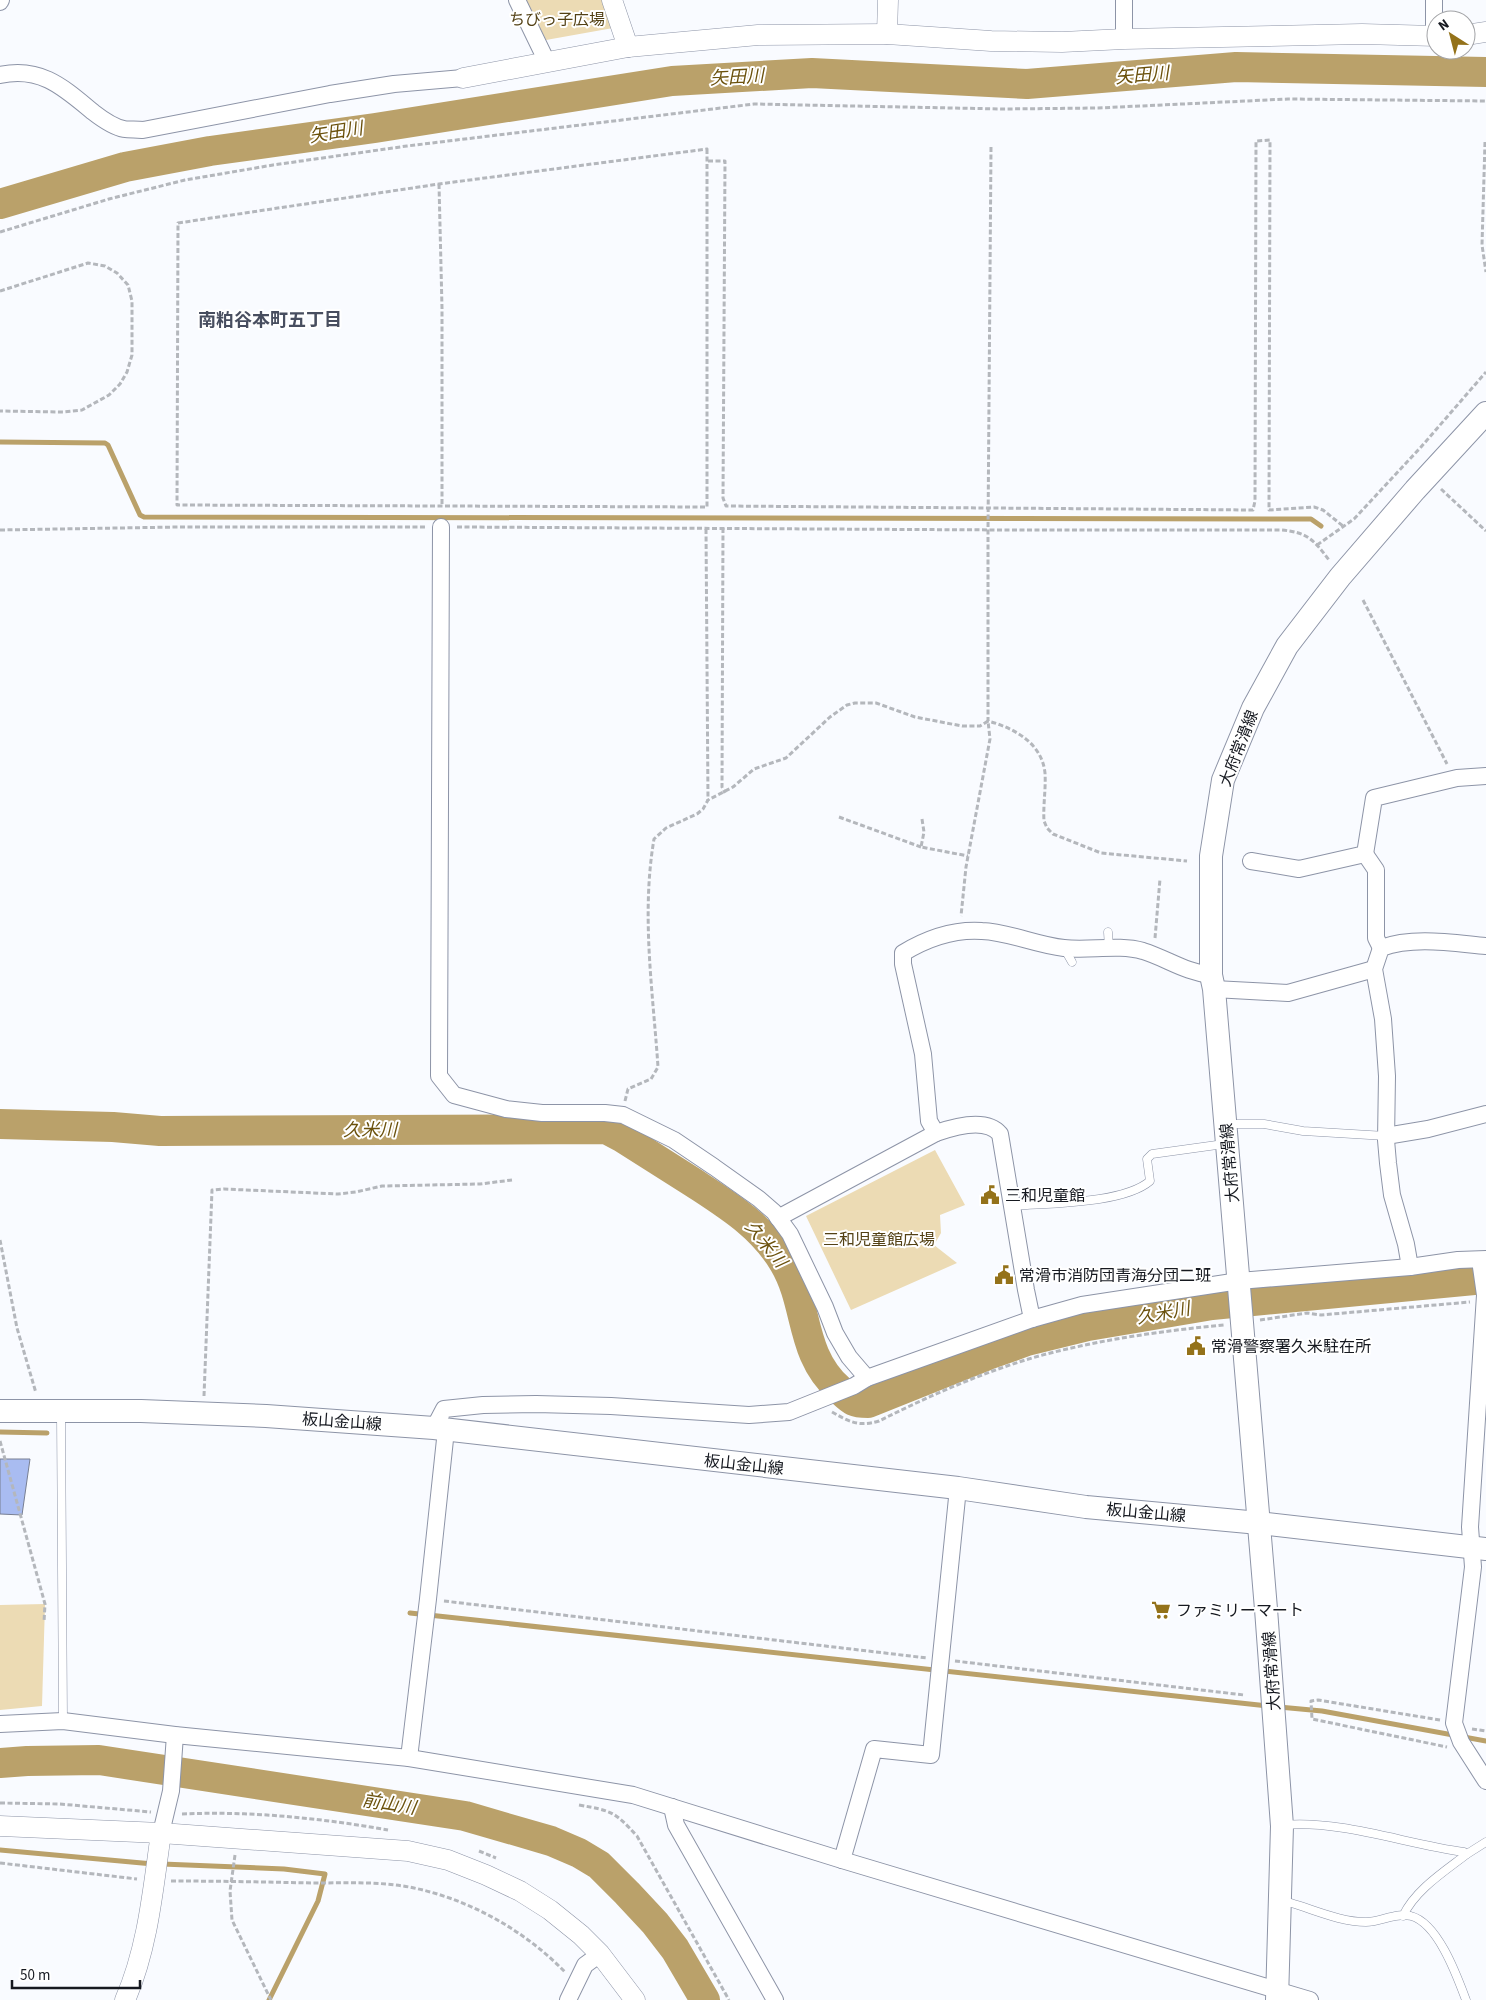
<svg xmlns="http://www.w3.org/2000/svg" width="1486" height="2000" font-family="'Source Sans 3','Noto Sans JP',sans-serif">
  <rect width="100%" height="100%" fill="#f9fbff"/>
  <g fill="#ecdbb4">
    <polygon points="526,0 602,0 613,28 546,40"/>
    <polygon points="935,1150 965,1205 940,1215 941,1233 934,1245 957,1263 851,1310 806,1216"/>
    <polygon points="45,1604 42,1706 0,1710 0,1605"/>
  </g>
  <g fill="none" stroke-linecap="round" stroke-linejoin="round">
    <g stroke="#baa16a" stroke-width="5">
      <polyline points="0,442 105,443 108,445 140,515 144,517 1311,519 1321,526"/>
      <polyline points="0,1432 47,1433"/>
      <polyline points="410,1613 1268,1706"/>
      <polyline points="1279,1707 1322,1711 1486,1741"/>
      <polyline points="0,1850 153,1864"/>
      <polyline points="162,1864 284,1869 325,1874 318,1901 269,2000"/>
    </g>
    <g stroke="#baa16a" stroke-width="30">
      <polyline points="0,204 125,167 210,151 375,128 672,81 812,73 1027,84 1236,67 1486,72"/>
      <path d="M0,1124l113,3 47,4 446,-2 17,9c24,15 47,30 71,45 35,23 68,43 90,80 25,42 15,90 55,126 12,11 13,14 29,14l120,-48 39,-14 61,-15 124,-21 274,-26"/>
      <polyline points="0,1763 27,1761 99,1760 465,1816 551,1841 579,1853 599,1865 627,1893 655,1923 675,1949 705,2000"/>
    </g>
  </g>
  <polygon fill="#a9bcf1" stroke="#787f92" points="0,1459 30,1459 22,1515 0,1514"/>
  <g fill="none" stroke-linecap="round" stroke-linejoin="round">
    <g stroke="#8d94a7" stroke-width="9">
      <g id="service">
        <polyline points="1108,932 1109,948"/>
        <polyline points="1064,948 1072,962"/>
        <polyline points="1228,1124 1264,1124 1303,1131 1386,1136"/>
        <path d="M1013,1206c35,-3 110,-2 137,-25l-3,-22 5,-5 72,-10"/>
        <polyline points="61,1413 63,1721"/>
        <path d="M1284,1825c57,-5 122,19 180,27l3,2 19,-12"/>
        <path d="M1282,1903h9c24,7 50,19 75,19 14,0 31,-10 45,-6 27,7 46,60 55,84"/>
        <path d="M1403,1916c12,-26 42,-45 64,-62"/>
      </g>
    </g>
    <g stroke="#8d94a7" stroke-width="18">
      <g id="minor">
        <polyline points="517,0 547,62"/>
        <polyline points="0,2 1,0"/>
        <polyline points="1434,36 1434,0"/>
        <polyline points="1124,39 1124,0"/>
        <path d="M0,75c41,-9 64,13 93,37 9,7 20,15 31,17 6,1 13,0 19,1l187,-36 64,-10 69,-6"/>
        <polyline points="441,527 439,1076 454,1095 506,1109 542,1113 605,1113 623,1115 674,1140 714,1167 759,1199 774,1212 790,1234 825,1307 835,1333 849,1357 867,1378"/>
        <polyline points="1365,854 1376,870 1376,938 1381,948"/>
        <polyline points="1251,861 1299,869 1365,854 1374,798 1457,778 1486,776"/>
        <polyline points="1214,989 1288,993 1374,969"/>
        <polyline points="1386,1136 1428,1129 1486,1114"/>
        <polyline points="778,1218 936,1133"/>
        <polyline points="1480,1260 1485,1295 1470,1527 1473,1567 1454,1723 1461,1742 1486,1781"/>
        <path d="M1410,1267l-4,-23 -14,-49 -4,-32 -2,-23 1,-64 -4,-57 -9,-50 7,-21c32,-12 72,-5 105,-2"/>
        <path d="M1032,1319l-6,-29 -26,-156c-14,-17 -47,-7 -64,-1l-7,-12 -6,-67 -20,-90v-11c23,-14 50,-24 79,-22 27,1 54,14 82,17 25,3 54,-4 79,3 25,8 42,21 68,24"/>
        <polyline points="434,1428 444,1409 483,1405 536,1404 611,1406 749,1415 789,1412 854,1386 867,1378 1032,1319 1082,1305 1239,1281 1410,1267 1458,1260 1486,1259"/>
        <polyline points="0,1724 63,1721 175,1735 409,1758 633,1795 842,1860 1310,2000"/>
        <polyline points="409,1758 428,1599 446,1430"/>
        <polyline points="672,1807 676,1825 775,2000"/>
        <polyline points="161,1833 171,1791 175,1735"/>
        <polyline points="842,1860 874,1749 931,1755 958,1488"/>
        <polyline points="568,2000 585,1965 600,1954"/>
      </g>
    </g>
    <g stroke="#8d94a7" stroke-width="21">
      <g id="tertiary">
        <polyline points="612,0 628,47"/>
        <polyline points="887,34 888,0"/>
        <polyline points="1466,35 1486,32"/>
        <polyline points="463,78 628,47 758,35 887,34 991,41 1062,42 1124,39 1362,34 1436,36"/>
        <polyline points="0,1826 161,1833 408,1851 448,1860 486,1875 520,1891 550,1910 581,1935 600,1954 635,2000"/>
        <path d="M125,2000c23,-52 28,-111 36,-167"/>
      </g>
    </g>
    <g stroke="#8d94a7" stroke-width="24">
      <g id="secondary">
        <polyline points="0,1411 141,1411 266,1416 434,1428 958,1488 1086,1507 1259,1523 1486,1549"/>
        <polyline points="1277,2000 1282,1826 1266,1609 1214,989 1211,975 1211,856 1223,780 1253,708 1287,646 1340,577 1415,490 1486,413"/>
      </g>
    </g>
    <g stroke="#b4b7bc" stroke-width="3" stroke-dasharray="5 2.5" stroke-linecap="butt">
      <polyline points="1485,142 1482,245 1486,272"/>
      <path d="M991,147l-3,383v191c26,7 54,22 57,52 1,16 -2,32 -1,48l3,7 6,6 48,19 86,8"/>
      <polygon points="707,149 707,507 177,505 178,223 439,184"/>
      <polyline points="708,161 725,161 723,498 726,506 1253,510 1255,501 1256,141 1270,140 1269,510 1314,507 1323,510 1343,526"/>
      <polyline points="439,184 442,308 442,506"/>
      <polyline points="0,232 109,199 185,180 273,165 407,146 754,104 1003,109 1098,108 1288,99 1486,101"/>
      <polyline points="0,291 88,263 105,266 117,273 128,285 132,301 132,355 127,372 120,384 109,395 82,410 63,412 0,411"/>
      <polyline points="1441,489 1486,531"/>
      <path d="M457,527l548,3h276c26,2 33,10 48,30"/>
      <polyline points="723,528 722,787 725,793"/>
      <polyline points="706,529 708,800"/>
      <polyline points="0,530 178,527 426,527"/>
      <polyline points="1317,545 1354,519 1421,447 1486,372"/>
      <polyline points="1363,600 1447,764"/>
      <polyline points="839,817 921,847"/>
      <polyline points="922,819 924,832 921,847 968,856"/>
      <polyline points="1155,938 1160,879"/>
      <path d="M625,1101l3,-12 23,-10 7,-12c-5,-75 -17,-152 -4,-228l12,-11 31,-14 6,-5 5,-9 25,-13 21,-18 32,-11 44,-41 17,-12 8,-2h21l39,14 47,9h18l8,-5 2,18 -24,128 -5,49"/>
      <polyline points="0,1240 17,1328 36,1393"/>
      <polyline points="1260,1320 1307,1313 1321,1315 1470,1302"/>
      <polyline points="204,1396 212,1190 224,1189 338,1194 356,1192 382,1186 480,1184 512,1180"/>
      <path d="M832,1412c18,10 26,15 47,9 58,-29 124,-58 188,-72 52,-12 104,-19 157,-24"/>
      <polyline points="0,1441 45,1604 44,1622"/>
      <polyline points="444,1601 927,1658"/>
      <polyline points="955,1661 1244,1695"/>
      <polyline points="1440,1720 1318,1700 1311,1701 1312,1719 1447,1747"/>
      <polyline points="1472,1729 1486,1731"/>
      <polyline points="0,1803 60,1804 151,1812"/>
      <path d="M579,1805c33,6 35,6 58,31l92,164"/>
      <path d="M182,1814c69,-3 138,4 206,16"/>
      <polyline points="479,1851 496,1858"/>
      <polyline points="235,1855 230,1891 232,1920 271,2000"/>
      <polyline points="0,1863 137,1879"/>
      <path d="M171,1881c47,0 94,1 141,2 34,0 69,-2 102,5 57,12 111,43 151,84"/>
    </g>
    <use href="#service" stroke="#fff" stroke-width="8"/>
    <use href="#minor" stroke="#fff" stroke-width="16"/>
    <use href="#tertiary" stroke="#fff" stroke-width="20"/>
    <use href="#secondary" stroke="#fff" stroke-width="22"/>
  </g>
  <defs>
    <g id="civic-bare" transform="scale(1.5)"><path d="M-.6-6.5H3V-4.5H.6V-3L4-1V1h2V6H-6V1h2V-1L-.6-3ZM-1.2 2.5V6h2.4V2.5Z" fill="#94721a" stroke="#fff" stroke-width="2.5" paint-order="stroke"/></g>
    <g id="supermarket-bare" transform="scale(1.5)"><path d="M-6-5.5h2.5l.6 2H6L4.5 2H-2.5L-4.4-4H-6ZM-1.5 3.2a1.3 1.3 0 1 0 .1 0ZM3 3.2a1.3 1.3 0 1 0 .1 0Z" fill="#94721a" stroke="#fff" stroke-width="2.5" paint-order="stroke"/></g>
  </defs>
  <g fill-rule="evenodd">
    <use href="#civic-bare" x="990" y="1195"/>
    <use href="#civic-bare" x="1004" y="1275"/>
    <use href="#civic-bare" x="1196" y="1346"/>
    <use href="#supermarket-bare" x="1161" y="1610"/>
  </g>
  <g text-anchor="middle" stroke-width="4" stroke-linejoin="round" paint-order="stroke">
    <g font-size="16" fill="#534115" stroke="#fff">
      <text x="557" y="25">ちびっ子広場</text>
      <text x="879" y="1245">三和児童館広場</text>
    </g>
    <g font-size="16" fill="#161920" stroke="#fff">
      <text transform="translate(1238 748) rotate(-69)" y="6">大府常滑線</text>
      <text transform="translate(1229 1163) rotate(-95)" y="6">大府常滑線</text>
      <text transform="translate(342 1421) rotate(4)" y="6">板山金山線</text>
      <text transform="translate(744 1464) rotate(6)" y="6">板山金山線</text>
      <text transform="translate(1146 1512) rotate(5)" y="6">板山金山線</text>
      <text transform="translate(1271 1671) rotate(-94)" y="6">大府常滑線</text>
    </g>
    <g font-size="16" fill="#161920" stroke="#fff" text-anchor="start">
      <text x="1005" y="1201">三和児童館</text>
      <text x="1019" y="1281">常滑市消防団青海分団二班</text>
      <text x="1211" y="1352">常滑警察署久米駐在所</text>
      <text x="1176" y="1616">ファミリーマート</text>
    </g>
    <g font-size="18" font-style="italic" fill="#6b510c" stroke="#fff">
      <text transform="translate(1142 75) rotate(-5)" y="6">矢田川</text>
      <text transform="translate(737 77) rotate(-3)" y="6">矢田川</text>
      <text transform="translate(336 132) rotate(-9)" y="6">矢田川</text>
      <text x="370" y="1136">久米川</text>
      <text transform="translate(766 1244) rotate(51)" y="6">久米川</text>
      <text transform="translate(1163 1313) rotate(-10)" y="6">久米川</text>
      <text transform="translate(389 1804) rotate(9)" y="6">前山川</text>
    </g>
    <g font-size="18" font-weight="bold" fill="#484e5f" stroke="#fff">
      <text x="270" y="326">南粕谷本町五丁目</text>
    </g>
  </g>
  <g transform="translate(1451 35) rotate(324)"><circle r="24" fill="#ffffff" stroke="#a2a3a6"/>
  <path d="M0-4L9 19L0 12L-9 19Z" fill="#94721a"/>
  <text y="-8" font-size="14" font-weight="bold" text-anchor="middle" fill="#161920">N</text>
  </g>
  <path d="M12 1980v8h128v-8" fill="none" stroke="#161920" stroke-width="2.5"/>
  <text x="20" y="1980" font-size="15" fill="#161920" stroke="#ffffff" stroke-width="4" paint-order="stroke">50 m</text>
</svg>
